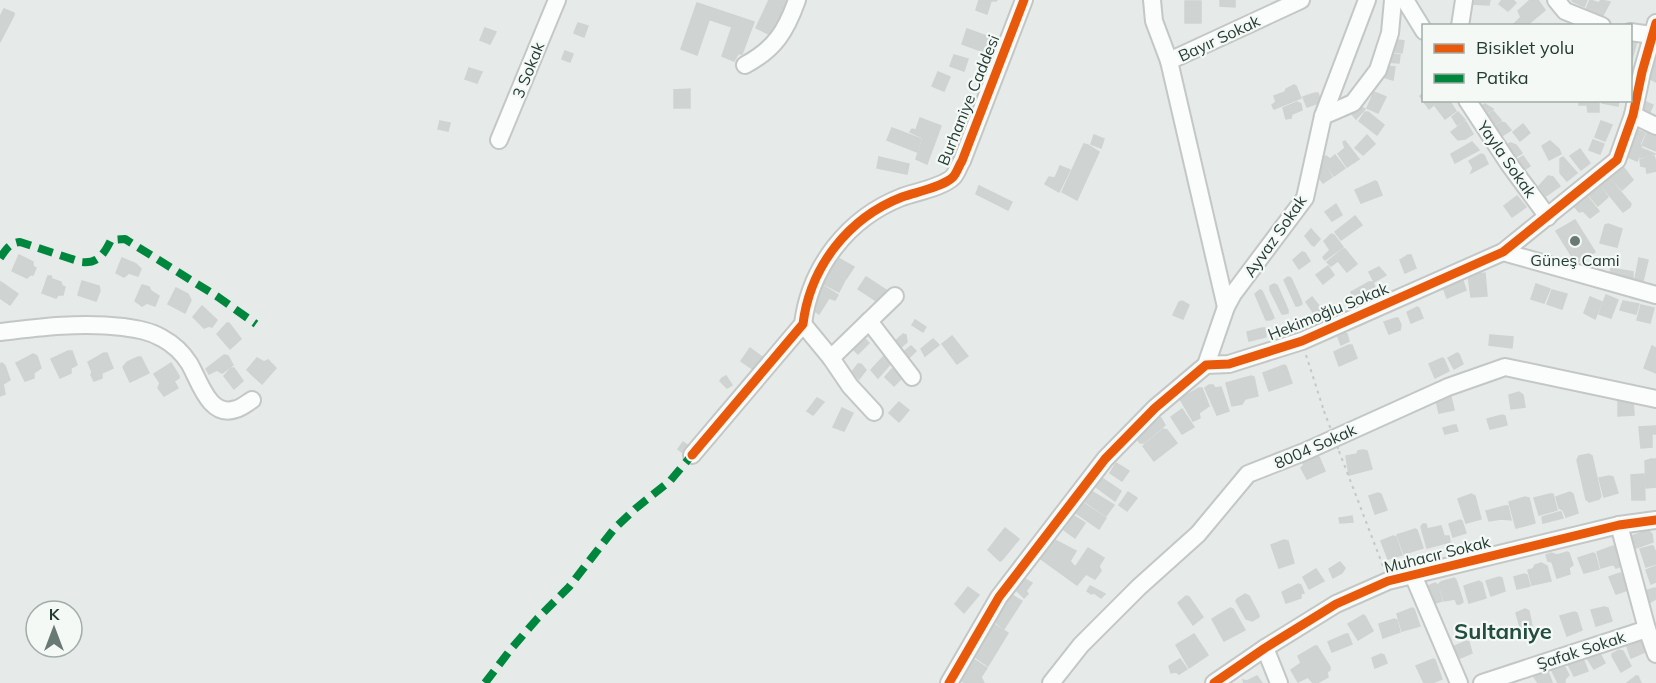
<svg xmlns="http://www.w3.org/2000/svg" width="1656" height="683" font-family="Mulish,sans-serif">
  <rect width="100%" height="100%" fill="#e6eae8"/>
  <g fill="#cfd3d1" stroke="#cfd3d1" stroke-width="1.5">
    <polygon points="769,0 783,0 788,2 771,35 756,28"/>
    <polygon points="979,0 997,0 996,1 991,1 987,14 976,10"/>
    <polygon points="1220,0 1235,0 1235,7 1220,6"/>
    <polygon points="1470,0 1490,0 1489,5 1470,4"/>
    <polygon points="1502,0 1513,0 1516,3 1508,11 1499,4"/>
    <polygon points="1530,0 1538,0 1545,10 1526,26 1512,26 1521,17 1518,11"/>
    <polygon points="1573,0 1587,0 1584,7 1572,1"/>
    <polygon points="1590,0 1599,3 1601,0 1610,2 1600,21 1584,14"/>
    <rect x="1185" y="1" width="16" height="22"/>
    <polygon points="697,3 754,22 742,54 738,54 734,61 722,56 732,27 711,20 709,20 697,55 681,49"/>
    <polygon points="4,9 14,13 14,15 0,42 0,17"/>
    <polygon points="578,23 588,26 584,37 574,33"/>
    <polygon points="485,28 496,32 490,44 480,40"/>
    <polygon points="967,29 992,38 987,53 962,44"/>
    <polygon points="1390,39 1404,41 1402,53 1388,51"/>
    <polygon points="1630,42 1636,43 1636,45 1630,66"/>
    <polygon points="565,51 573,54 570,62 562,59"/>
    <polygon points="1386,53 1400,55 1399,63 1386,62"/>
    <polygon points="954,55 968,59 964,71 950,66"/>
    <polygon points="1651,59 1656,62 1656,82 1644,76"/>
    <polygon points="1385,66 1395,67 1393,80 1383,77"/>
    <polygon points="469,68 482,72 477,83 465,79"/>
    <polygon points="938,72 950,77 944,91 932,86"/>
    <polygon points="1294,85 1296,86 1301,98 1274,109 1272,105 1276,102 1274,96 1285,92 1286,89"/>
    <polygon points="690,89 690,108 674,108 674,90"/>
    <polygon points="1374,92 1386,97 1378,113 1367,108"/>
    <polygon points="1424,92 1424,100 1440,100 1429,109 1420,96"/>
    <polygon points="1315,93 1318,93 1321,102 1307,107 1303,97"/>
    <polygon points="1443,100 1449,100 1456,111 1445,119 1435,106"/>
    <polygon points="1579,100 1599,100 1599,112 1588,112 1587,105 1579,105"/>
    <polygon points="1603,100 1619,100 1618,106 1602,103"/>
    <polygon points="1642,100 1653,105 1648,116 1638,112"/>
    <polygon points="1297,102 1301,104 1302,110 1292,114 1291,118 1286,119 1283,108"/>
    <polygon points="1485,104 1493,109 1481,117 1476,109"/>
    <polygon points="1358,106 1365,109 1356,119 1352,114"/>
    <polygon points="1493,111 1501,120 1489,128 1482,119"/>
    <polygon points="1365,112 1368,112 1384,125 1377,135 1359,121"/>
    <polygon points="1458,112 1465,120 1457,125 1452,117"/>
    <polygon points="920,118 941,126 927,164 916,159 923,138 910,132 912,129 916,130"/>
    <polygon points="440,121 450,123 448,131 438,129"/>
    <polygon points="1601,121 1612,125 1605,141 1595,137"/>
    <polygon points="1464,122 1466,122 1473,134 1465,139 1458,140 1451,132"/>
    <polygon points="1501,122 1505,123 1511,130 1499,138 1492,128"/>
    <polygon points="1523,124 1530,133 1520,141 1513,132"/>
    <polygon points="892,128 921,139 917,152 887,140"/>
    <polygon points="1633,128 1645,133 1640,144 1642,149 1637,161 1621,154"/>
    <polygon points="1647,133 1656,137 1656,151 1642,145"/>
    <polygon points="1094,135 1104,139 1101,148 1091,144"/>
    <polygon points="1367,135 1375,144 1363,155 1355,148"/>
    <polygon points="1593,140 1604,144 1600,154 1589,150"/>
    <polygon points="1345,141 1359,159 1347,167 1338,154 1345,148 1343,142"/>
    <polygon points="1550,141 1559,149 1561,154 1549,160 1542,146"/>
    <polygon points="1472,142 1479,150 1455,163 1451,154"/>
    <polygon points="1510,143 1516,145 1522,153 1510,161 1501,149"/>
    <polygon points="1084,144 1088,145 1099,152 1077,200 1062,192"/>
    <polygon points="1580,149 1590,163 1581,170 1570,156"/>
    <polygon points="1643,149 1655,154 1640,158"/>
    <polygon points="1481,154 1484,155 1488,164 1471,173 1473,168 1469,161"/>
    <polygon points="1335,155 1345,168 1334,176 1322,159 1326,156 1330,159"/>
    <polygon points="1523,156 1530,166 1519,173 1512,163"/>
    <polygon points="1651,156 1654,156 1656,162 1656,171 1647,173 1646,167 1641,166 1640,160"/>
    <polygon points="879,157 909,164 907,174 877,168"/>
    <polygon points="1563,157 1577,173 1567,181 1560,173 1560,159"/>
    <polygon points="1324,163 1332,177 1323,183 1313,169"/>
    <polygon points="1060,166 1070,170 1059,192 1045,184 1049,177 1055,178"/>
    <polygon points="1621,167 1624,168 1633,180 1622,190 1610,177"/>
    <polygon points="1548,176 1553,177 1560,186 1546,196 1539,186"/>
    <polygon points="1606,179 1610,179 1631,204 1630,207 1623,212 1601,185"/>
    <polygon points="1375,181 1377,182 1382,195 1361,203 1355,190"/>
    <polygon points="979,186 1012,202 1008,210 976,194"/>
    <polygon points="1598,186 1600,186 1608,197 1598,206 1588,194"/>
    <polygon points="1517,196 1526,207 1512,217 1504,206"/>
    <polygon points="1585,196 1587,196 1599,211 1590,218 1583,211 1579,212 1574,206 1574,204"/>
    <polygon points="1336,204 1342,215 1332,221 1325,212"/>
    <polygon points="1355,216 1362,225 1341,240 1335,232"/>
    <polygon points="1575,220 1595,252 1576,263 1556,231"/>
    <polygon points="1608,224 1622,229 1617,247 1600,243 1605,225"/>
    <polygon points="1311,229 1320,239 1314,246 1312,245 1305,236"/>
    <polygon points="1331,234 1334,235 1343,247 1325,260 1323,257 1330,250 1324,241"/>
    <polygon points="1343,249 1345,249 1357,264 1347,272 1338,261 1331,266 1327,262"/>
    <polygon points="1302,252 1305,253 1310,261 1299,269 1293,260"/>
    <polygon points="19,255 33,262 33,266 36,268 33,275 30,275 27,278 12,271"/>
    <polygon points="1408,255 1411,255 1416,268 1405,273 1400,260"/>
    <polygon points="122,258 136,264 141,269 138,276 129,273 124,277 116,273"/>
    <polygon points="838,258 854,267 846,279 831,270"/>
    <polygon points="1639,258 1648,260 1643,281 1635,279"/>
    <polygon points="1328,266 1334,275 1323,284 1316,275"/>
    <polygon points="1379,267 1386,275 1374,282 1369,272"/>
    <polygon points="1611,268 1633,272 1633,278 1610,273"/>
    <polygon points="830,271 845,280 839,292 822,283"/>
    <polygon points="1485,273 1487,296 1471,297 1468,275"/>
    <polygon points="48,276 51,276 52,279 61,282 62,286 65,287 63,295 58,295 56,298 42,293"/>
    <polygon points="866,277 886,290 878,302 858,289"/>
    <polygon points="1288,277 1291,278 1301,300 1302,304 1298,306 1296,306 1284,280"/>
    <polygon points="82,281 99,286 100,291 96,301 78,295"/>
    <polygon points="1460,281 1463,281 1466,290 1447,298 1443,287"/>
    <polygon points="1,282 18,294 10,305 0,298"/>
    <polygon points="1369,282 1373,282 1376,290 1355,301 1351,292"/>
    <polygon points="1274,284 1277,285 1288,310 1288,313 1284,314 1282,314 1270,290 1270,286"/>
    <polygon points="1536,284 1550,289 1544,303 1531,299"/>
    <polygon points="142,285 149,287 151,291 159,296 155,306 147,303 142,306 135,301"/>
    <polygon points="822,285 838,295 835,300 829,298 819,314 808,307"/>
    <polygon points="176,288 188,294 191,300 185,313 168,304"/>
    <polygon points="1260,290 1262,291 1273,315 1274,318 1270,320 1266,320 1255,294"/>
    <polygon points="1552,290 1567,294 1562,309 1547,304"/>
    <polygon points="1606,295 1618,300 1611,318 1599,314"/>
    <polygon points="1312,297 1326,315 1319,321 1306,302"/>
    <polygon points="1590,297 1602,302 1595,319 1584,313"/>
    <polygon points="1182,301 1189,305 1183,319 1173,315 1179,302"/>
    <polygon points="1623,301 1639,304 1636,314 1620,310"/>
    <polygon points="1641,305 1654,308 1650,323 1637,320"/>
    <polygon points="202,306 217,320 212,327 209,326 204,328 193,317"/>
    <polygon points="1417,307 1419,308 1423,318 1411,323 1407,312"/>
    <polygon points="1396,318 1398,318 1401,325 1400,330 1389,334 1384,322"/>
    <polygon points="915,320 926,327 923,332 912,325"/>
    <polygon points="227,323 229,323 241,339 230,349 217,334"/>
    <polygon points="1262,328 1265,328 1266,337 1249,341 1247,332"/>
    <polygon points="1345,333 1347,334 1349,341 1341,345 1338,337"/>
    <polygon points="860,334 869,343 858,354 850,346"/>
    <polygon points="903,334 906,335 907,342 898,350 892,344"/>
    <polygon points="1490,335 1513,337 1512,348 1489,345"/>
    <polygon points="952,336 968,356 957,364 942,344"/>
    <polygon points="933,339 939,345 925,356 921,349"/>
    <polygon points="1349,345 1352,345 1357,358 1339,366 1334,352"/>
    <polygon points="911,346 916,351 907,360 901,354"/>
    <polygon points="1652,346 1656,348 1656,373 1644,368"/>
    <polygon points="750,348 762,357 754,370 741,361"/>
    <polygon points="68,351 72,351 77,365 71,368 71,373 60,378 51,359"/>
    <polygon points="104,353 107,353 113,368 102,373 102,378 94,381 91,375 92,372 88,362"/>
    <polygon points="1457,353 1459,354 1463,364 1454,369 1448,358"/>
    <polygon points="33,354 37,356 41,368 34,373 34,378 25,381 16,363"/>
    <polygon points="224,355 228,356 233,365 222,373 217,370 209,374 206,369"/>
    <polygon points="884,356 892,362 878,378 871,370"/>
    <polygon points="138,357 141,357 149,373 130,382 123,367 127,362"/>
    <polygon points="257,358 264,362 268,360 276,368 262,384 247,370"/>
    <polygon points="1442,358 1444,359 1449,371 1435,378 1429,364"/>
    <polygon points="2,363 5,366 10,380 3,384 5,394 0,396 0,364"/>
    <polygon points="171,363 179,376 179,378 174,381 178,388 164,396 158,388 160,383 154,374"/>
    <polygon points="858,364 861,364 866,370 859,379 852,372"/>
    <polygon points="1284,365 1286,366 1292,383 1269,391 1263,373"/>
    <polygon points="231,368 234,368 243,381 234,389 224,376"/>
    <polygon points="896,368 903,377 894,386 885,377 892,369"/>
    <polygon points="726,376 732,385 727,388 720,381 722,378"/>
    <polygon points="1251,376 1254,377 1258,396 1245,399 1242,404 1232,406 1226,383"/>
    <polygon points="1209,385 1213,385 1215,388 1221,387 1229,411 1217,415 1205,388"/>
    <polygon points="1199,388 1202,388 1209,406 1199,413 1200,418 1193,421 1180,399"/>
    <polygon points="1519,392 1523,395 1525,407 1511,409 1509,395"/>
    <polygon points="1451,397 1454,410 1439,413 1436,400"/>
    <polygon points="817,398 824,402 813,415 807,411"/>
    <polygon points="1633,399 1634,415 1618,416 1618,400"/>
    <polygon points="899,402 909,410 899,422 889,413"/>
    <polygon points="842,408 853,413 844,431 833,427"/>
    <polygon points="1182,409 1194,427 1182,434 1171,417"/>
    <polygon points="1502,415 1505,416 1507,425 1490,429 1487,419"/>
    <polygon points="1157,417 1161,418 1165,425 1144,443 1140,443 1134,435"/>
    <polygon points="1454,425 1456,425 1458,431 1445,434 1443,428"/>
    <polygon points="1656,426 1656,434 1652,434 1652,447 1641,448 1639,427"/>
    <polygon points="1163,429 1167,430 1177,443 1154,461 1143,446"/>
    <polygon points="683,442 690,447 684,454 678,449"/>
    <polygon points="1313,450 1315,456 1319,457 1325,471 1307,479 1301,468 1304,465 1299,455"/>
    <polygon points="1363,450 1367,451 1372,469 1349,475 1346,456 1357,454 1358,451"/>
    <polygon points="1589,454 1592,456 1601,496 1599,499 1589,502 1586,499 1577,460 1579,456"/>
    <polygon points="1651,459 1656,459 1656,487 1646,488 1645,461"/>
    <polygon points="1116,463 1129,471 1122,481 1110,473"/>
    <polygon points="1644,474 1645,500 1632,500 1631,475"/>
    <polygon points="1609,476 1613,477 1618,493 1604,497 1599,478"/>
    <polygon points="1102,478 1121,491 1115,501 1096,487"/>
    <polygon points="1091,491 1114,505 1106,516 1084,501"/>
    <polygon points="1128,492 1137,498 1127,511 1119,505"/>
    <polygon points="1570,492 1573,494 1578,513 1566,517 1563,510 1559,508 1556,497"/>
    <polygon points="1378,493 1381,494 1387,510 1375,514 1369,496"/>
    <polygon points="1471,494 1475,496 1481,519 1466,523 1458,499"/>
    <polygon points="1550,494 1553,494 1557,510 1539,515 1534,498"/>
    <polygon points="1525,497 1529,498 1535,523 1516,528 1509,502"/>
    <polygon points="1083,503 1106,518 1099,529 1076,513"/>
    <polygon points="1505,506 1508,506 1511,520 1501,519 1489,521 1486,511"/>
    <polygon points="1559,512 1561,512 1563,518 1543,523 1542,517"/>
    <polygon points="1074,516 1085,523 1075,538 1064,530"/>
    <polygon points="1352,516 1353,522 1340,523 1339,518"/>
    <polygon points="1460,520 1462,521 1466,533 1453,537 1449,524"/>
    <polygon points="1423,524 1426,524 1427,529 1441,526 1444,536 1449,536 1450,542 1427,548 1421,527"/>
    <polygon points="1005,528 1019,539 1002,560 1000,561 988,550"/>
    <polygon points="1415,529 1417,530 1423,548 1404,554 1397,535"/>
    <polygon points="1648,530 1652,534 1653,542 1636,548 1632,536"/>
    <polygon points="1393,536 1396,537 1402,555 1388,559 1381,541"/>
    <polygon points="1053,539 1076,551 1070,561 1074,566 1076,566 1088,548 1104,558 1099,566 1101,571 1095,579 1086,574 1077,585 1041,559"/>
    <polygon points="1284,540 1288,541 1294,563 1279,568 1271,545"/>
    <polygon points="1613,546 1617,548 1622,566 1616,568 1614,565 1611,565 1601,568 1597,552"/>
    <polygon points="1651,546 1653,546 1656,553 1656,564 1646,567 1640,549"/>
    <polygon points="1567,552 1569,553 1573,565 1569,568 1570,574 1557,578 1552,562 1548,561 1546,555 1551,553 1557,555"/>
    <polygon points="1593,553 1595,554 1599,569 1584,573 1578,558"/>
    <polygon points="1340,562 1345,568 1342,573 1333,578 1329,569"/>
    <polygon points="1541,563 1547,566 1551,581 1532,585 1528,570 1533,569 1535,565"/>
    <polygon points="1656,566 1656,582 1651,584 1646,570"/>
    <polygon points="1316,569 1324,581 1309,589 1303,577"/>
    <polygon points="1620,573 1624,575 1628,590 1616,594 1609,577"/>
    <polygon points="1524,574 1527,575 1530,586 1517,589 1514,577"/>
    <polygon points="1499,577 1502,578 1505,591 1491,596 1486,581"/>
    <polygon points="1454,578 1456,580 1462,598 1463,602 1460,604 1457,604 1455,599 1444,601 1439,584 1441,582"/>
    <polygon points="1025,579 1032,583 1026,591 1028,594 1024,598 1016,590"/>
    <polygon points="1479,581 1482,583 1486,598 1469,603 1464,586"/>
    <polygon points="1435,583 1438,585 1442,601 1432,604 1426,587"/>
    <polygon points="1298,584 1301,585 1304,593 1301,594 1301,598 1286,603 1282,592"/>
    <polygon points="1090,586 1105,594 1101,598 1094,593 1091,594 1087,591"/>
    <polygon points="968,587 979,595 964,613 955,604"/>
    <polygon points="1655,588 1656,599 1649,603 1645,591"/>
    <polygon points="1010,594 1022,601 1004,629 994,621"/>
    <polygon points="1245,594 1249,596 1259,615 1259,617 1252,621 1246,619 1236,601 1237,599"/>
    <polygon points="1186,596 1189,597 1203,617 1193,625 1178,603"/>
    <polygon points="1604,607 1608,608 1612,621 1596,626 1591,610"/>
    <polygon points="1230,608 1233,609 1245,630 1224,641 1212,619"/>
    <polygon points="1412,608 1414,609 1420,626 1402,631 1397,614"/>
    <polygon points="1525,609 1529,611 1532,626 1521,630 1516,613"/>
    <polygon points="1574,612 1577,613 1582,630 1567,636 1560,616"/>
    <polygon points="1363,615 1365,616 1373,631 1358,640 1348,624"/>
    <polygon points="1394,619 1397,620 1400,632 1383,638 1379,624"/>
    <polygon points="992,623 1008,633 988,666 972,655"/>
    <polygon points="1194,634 1208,655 1189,668 1176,645"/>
    <polygon points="1346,634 1348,634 1352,644 1332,652 1328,642"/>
    <polygon points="1639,636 1645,652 1631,658 1625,641"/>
    <polygon points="1466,641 1469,642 1472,653 1458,659 1453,647"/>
    <polygon points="1315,646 1317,646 1330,667 1330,670 1327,672 1328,677 1317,683 1313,683 1308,677 1298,682 1291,670 1301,663 1298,656"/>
    <polygon points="1619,650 1623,651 1631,666 1621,672 1612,656 1612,654"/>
    <polygon points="1597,652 1599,652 1605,663 1594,669 1587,658"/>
    <polygon points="1381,654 1384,655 1387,663 1375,668 1372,658"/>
    <polygon points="970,657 987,668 981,677 984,683 965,683 958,679"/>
    <polygon points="1580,658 1584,661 1588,671 1574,676 1568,664"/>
    <polygon points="1180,659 1187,669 1179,674 1176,672 1171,673 1169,666"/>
    <polygon points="1433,659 1435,660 1442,679 1432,683 1424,683 1416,666"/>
    <polygon points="1562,662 1569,675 1565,679 1565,683 1558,683 1550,667"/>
    <polygon points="1544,668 1547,669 1552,682 1538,683 1534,677 1543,673"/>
    <polygon points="1257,676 1262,683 1244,683 1243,680 1247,681"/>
    <polygon points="1636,676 1638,676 1641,683 1627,683"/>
  </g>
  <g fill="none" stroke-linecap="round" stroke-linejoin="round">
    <g stroke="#c3c7c5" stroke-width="20">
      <g id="minor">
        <polyline points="1152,0 1154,21 1169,61 1226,307"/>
        <polyline points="1405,0 1424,31"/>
        <polyline points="1556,0 1565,11 1602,26"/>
        <polyline points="1460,26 1464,0"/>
        <polyline points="1630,32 1652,35"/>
        <polyline points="1169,61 1301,0"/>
        <path d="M745,65c30,-16 41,-34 52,-65"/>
        <polyline points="1467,100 1509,164 1548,217"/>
        <polyline points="1633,115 1656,126"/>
        <polyline points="1323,116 1353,103 1378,70 1390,33 1393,0"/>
        <polyline points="499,140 557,0"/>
        <polyline points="1503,252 1656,295"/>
        <polyline points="869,321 912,377"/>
        <polyline points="803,324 831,358 850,386 874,412"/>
        <path d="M0,332c41,-5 81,-10 123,-5 14,2 27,4 39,11 11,6 20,14 27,25 10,16 20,56 47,46 5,-1 11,-6 16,-9"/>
        <polyline points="831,358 895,296"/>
        <polyline points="1206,365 1226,307 1233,294 1305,198 1323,116 1367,0"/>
        <path d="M692,455l111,-131c7,-57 45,-106 99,-127 14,-5 41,-10 51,-20 4,-4 6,-12 9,-16l62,-161"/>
        <polyline points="1619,525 1647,629 1656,654"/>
        <polyline points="1413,575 1459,683"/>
        <polyline points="1265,648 1279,683"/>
        <polyline points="949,683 999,597 1105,459 1155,408 1206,365 1229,364 1302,341 1503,252 1617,160 1633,115 1642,72 1656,23"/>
        <polyline points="1051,683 1081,645 1139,587 1198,534 1248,474 1304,452 1448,387 1505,367 1656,399"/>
        <polyline points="1214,683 1265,648 1336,604 1388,581 1619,525 1656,520"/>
        <polyline points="1482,683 1647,629"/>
      </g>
    </g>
    <g stroke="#c2cac6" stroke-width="2" stroke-dasharray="3 4.5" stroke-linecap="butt">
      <polyline points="1306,355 1324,411"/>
      <polyline points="1339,451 1383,566"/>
    </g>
    <use href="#minor" stroke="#fbfcfc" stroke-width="16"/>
    <polyline stroke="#c2cac6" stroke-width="2" stroke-dasharray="3 4.5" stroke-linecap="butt" points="1324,411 1339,451"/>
    <g stroke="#00873e" stroke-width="8" stroke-dasharray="15 8" stroke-linecap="butt">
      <path d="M0,258c6,-9 10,-15 20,-16l61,20c17,2 23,-8 30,-22l14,-1 93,58 38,27"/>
      <polyline points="485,683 511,649 537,619 569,587 614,529 635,509 670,481 692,455"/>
    </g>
    <g stroke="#f4f9f6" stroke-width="13">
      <g id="cycleway">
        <path d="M692,455l111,-131c7,-57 45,-106 99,-127 14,-5 41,-10 51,-20 4,-4 6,-12 9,-16l62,-161"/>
        <polyline points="949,683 999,597 1105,459 1155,408 1206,365 1229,364 1302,341 1503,252 1617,160 1633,115 1642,72 1656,23"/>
        <polyline points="1214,683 1265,648 1336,604 1388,581 1619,525 1656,520"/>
      </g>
    </g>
    <use href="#cycleway" stroke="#e8590c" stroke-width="9"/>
  </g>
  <circle fill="#697973" stroke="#f4f9f6" stroke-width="2" cx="1575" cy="241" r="6"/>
  <g text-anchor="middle" stroke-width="4.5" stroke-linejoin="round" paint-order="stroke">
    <g font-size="16" fill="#253c34" stroke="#f4f9f6">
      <text transform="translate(1219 38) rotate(-25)" y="6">Bayır Sokak</text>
      <text transform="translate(528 70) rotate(-68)" y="6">3 Sokak</text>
      <text transform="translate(968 100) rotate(-68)" y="6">Burhaniye Caddesi</text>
      <text transform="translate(1507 159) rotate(55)" y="6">Yayla Sokak</text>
      <text transform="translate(1275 236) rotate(-55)" y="6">Ayvaz Sokak</text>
      <text transform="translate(1328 311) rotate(-22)" y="6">Hekimoğlu Sokak</text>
      <text transform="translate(1315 446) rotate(-24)" y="6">8004 Sokak</text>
      <text transform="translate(1437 554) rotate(-14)" y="6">Muhacır Sokak</text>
      <text transform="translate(1581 650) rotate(-18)" y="6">Şafak Sokak</text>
    </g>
    <g font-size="16" fill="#253c34" stroke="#f4f9f6">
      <text x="1575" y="266">Güneş Cami</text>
    </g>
    <g font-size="22" font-weight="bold" fill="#224d3f" stroke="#f4f9f6">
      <text x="1503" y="639">Sultaniye</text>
    </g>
  </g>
  <rect x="1422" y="24" width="210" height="78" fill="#f4f9f6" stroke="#a1ada8" stroke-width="1.5"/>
  <rect x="1434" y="44" width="30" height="9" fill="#e8590c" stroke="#a1ada8" stroke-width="1.5"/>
  <text x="1476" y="54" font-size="18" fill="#253c34">Bisiklet yolu</text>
  <rect x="1434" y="74" width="30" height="9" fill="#00873e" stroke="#a1ada8" stroke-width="1.5"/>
  <text x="1476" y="84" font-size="18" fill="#253c34">Patika</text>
  <g transform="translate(54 629)"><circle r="28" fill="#f4f9f6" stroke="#a1ada8" stroke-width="1.5"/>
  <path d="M0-4.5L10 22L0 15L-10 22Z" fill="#697973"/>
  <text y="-9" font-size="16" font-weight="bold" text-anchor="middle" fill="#253c34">K</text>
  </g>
</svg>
